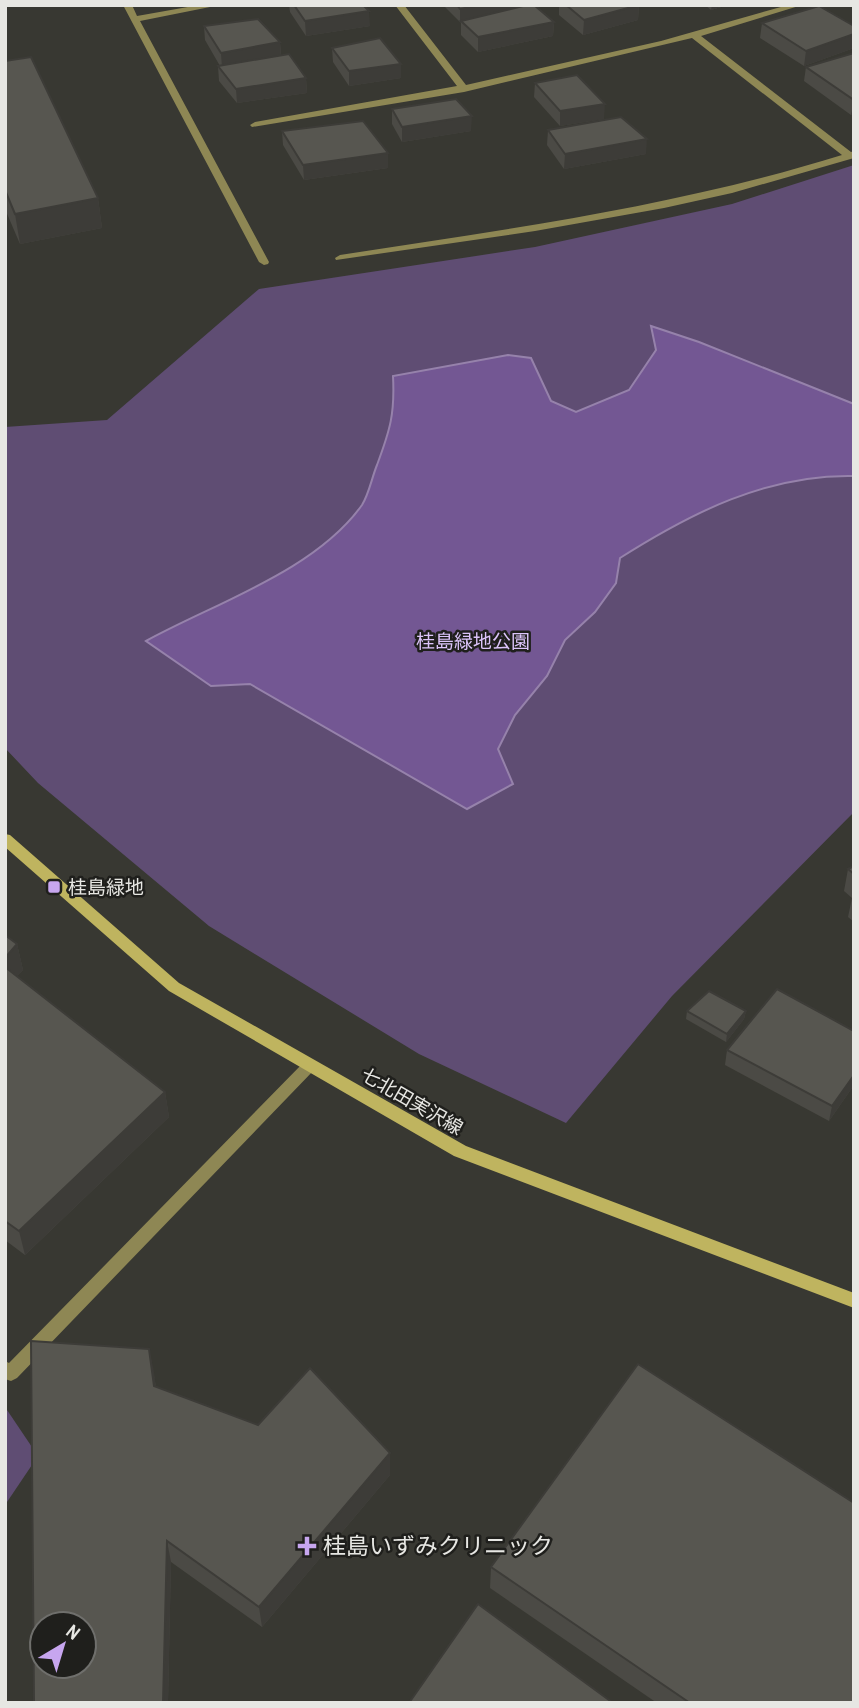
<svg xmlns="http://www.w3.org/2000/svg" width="859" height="1708" font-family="'Archivo Narrow','Noto Sans JP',sans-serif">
  <rect width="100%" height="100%" fill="#383832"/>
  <g fill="#5f4d73">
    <polygon points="854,165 854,812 672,996 566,1123 419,1054 209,926 38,783 5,748 5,427 107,420 259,289 535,247 732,204"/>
    <polygon points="5,1407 38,1456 5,1505"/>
  </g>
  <path fill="#735793" stroke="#9682ab" stroke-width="2" d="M651,326l48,16 155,62v72c-87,-2 -163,37 -234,82l-4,25 -21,29 -30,28 -18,36 -32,39 -17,34 15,35 -46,25 -217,-125 -39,2 -65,-45c69,-38 169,-70 216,-136 7,-11 10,-28 15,-40 13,-35 18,-51 16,-89l115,-21 23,3 20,43 25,11 53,-22 27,-40z"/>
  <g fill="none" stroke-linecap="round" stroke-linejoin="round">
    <g fill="#8e8754" fill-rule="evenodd">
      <polygon points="123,5 132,5 137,16 199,5 220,5 140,21 269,262 268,264 264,265 259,262"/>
      <path d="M395,5h9l62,80 195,-44 127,-36h14l-101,31 150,116 3,-1v7l-122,35 -68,15 -129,23 -199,29 -1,-2 5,-3c169,-26 338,-49 502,-100l-150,-117 -228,54 -212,35 -2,-2 5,-3 202,-36z"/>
      <polygon points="310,1059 315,1061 318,1065 315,1069 17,1378 11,1381 5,1379 5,1361 9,1363 305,1061"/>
    </g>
    <polygon fill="#bfb45f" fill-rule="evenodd" points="5,834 10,835 179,983 466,1146 854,1293 854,1308 454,1156 169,991 5,847"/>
  </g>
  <g fill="#4b4a45">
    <polygon points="289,5 363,5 370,26 306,36 290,12"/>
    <polygon points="443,5 521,5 521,7 554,22 553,36 478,52 461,35 461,23"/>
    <polygon points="559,5 639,5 638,20 583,35 559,15"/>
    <polygon points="705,5 728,5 711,10"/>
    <polygon points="762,23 854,26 854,48 804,66 760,38"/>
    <polygon points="204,26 280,42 281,55 306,78 307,93 237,103 219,81 218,66 220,66 205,40"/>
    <polygon points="332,48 401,64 401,78 349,86 333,62"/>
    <polygon points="854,53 854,114 851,115 804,81 806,67"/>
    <polygon points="5,61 98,198 102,228 20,244 5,209"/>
    <polygon points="535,83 604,119 560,126 534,97"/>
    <polygon points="392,109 471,131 402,142 392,124"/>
    <polygon points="548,130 646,154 564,169 547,145"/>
    <polygon points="282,131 388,153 388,168 304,180 283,145"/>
    <polygon points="854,866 854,922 848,917 852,898 844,891 848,869"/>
    <polygon points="5,935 17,944 23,970 17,976 165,1092 169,1117 25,1255 5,1240"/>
    <polygon points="687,1011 746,1011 744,1019 726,1042 686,1019"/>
    <polygon points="854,1031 854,1085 829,1121 725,1065 727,1050"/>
    <polygon points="149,1349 156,1387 258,1425 390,1453 390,1475 262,1627 171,1562 168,1703 34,1703"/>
    <polygon points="491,1567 854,1703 657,1703 490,1588"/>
  </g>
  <g fill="#3d3c38">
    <polygon points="480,5 521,5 521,11 461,21 460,24 460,9"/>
    <polygon points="639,5 638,20 583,35 584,20"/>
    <polygon points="712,5 728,5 711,10"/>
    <polygon points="369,11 370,26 306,36 305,21"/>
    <polygon points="554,22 553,36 478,52 478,37"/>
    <polygon points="854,34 854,48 804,66 806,51"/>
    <polygon points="280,42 281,57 222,68 221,53"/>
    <polygon points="401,64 401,78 349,86 349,71"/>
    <polygon points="306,78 307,93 237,103 236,89"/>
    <polygon points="854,100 854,114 851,115"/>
    <polygon points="605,104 604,119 560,126 560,111"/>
    <polygon points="472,116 471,131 402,142 402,127"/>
    <polygon points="647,139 646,154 564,169 565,154"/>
    <polygon points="388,153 388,168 304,180 303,165"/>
    <polygon points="98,198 102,228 20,244 15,214"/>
    <polygon points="17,944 23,970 6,989 5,984 5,958"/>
    <polygon points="746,1011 744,1019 726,1042 727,1034"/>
    <polygon points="854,1075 854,1085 829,1121 832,1106"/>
    <polygon points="165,1092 169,1117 25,1255 19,1231"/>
    <polygon points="149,1349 154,1372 159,1409 154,1386"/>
    <polygon points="390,1453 390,1475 262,1627 259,1607"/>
    <polygon points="167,1541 171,1562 168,1703 163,1703"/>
  </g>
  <g fill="#575650" stroke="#3d3c38" stroke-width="2" fill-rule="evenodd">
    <polygon points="294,5 363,5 369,11 305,21"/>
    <polygon points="457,5 480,5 460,9"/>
    <polygon points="527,5 534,5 554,22 478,37 461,21"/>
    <polygon points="566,5 639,5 584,20"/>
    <polygon points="819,6 854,26 854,34 806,51 762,23"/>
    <polygon points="258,19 280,42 221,53 204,26"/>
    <polygon points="380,38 401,64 349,71 332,48"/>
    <polygon points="854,53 854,100 806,67"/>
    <polygon points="289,54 306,78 236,89 218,66"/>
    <polygon points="31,57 98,198 15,214 5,190 5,61"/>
    <polygon points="577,75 605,104 560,111 535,83"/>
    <polygon points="456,99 472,116 402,127 392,109"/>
    <polygon points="621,117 647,139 565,154 548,130"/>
    <polygon points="363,121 388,153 303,165 282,131"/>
    <polygon points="854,866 854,874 848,869"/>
    <polygon points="5,935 17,944 5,958"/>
    <polygon points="5,967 165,1092 19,1231 5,1221"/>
    <polygon points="777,989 854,1031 854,1075 832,1106 727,1050"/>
    <polygon points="709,991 746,1011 727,1034 687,1011"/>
    <path d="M31,1341l118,8 5,37 104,39 52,-57 80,85 -131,154 -92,-66 -4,162h-129zM42,1624h42v42h-42z"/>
    <polygon points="638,1364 854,1503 854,1703 690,1703 491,1567"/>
    <polygon points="478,1604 613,1703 409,1703"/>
  </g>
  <g fill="#c7a6ef" stroke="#1f1f1c" stroke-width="2.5">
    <rect x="47" y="880" width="14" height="14" rx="3.5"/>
    <path d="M303.5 1535.5h7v7h7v7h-7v7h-7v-7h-7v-7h7z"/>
  </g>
  <g text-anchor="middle" stroke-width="5" stroke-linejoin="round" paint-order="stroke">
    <g font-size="19" fill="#dcc4fa" stroke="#1f1f1c">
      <text x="473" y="648">桂島緑地公園</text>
    </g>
    <g font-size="19" fill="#e7e7e3" stroke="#1f1f1c" text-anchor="start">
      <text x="68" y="894">桂島緑地</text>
    </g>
    <g font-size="19" fill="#e7e7e3" stroke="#1f1f1c">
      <text transform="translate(412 1101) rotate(30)" y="7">七北田実沢線</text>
    </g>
    <g font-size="23" fill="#e7e7e3" stroke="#1f1f1c" text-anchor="start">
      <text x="323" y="1554">桂島いずみクリニック</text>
    </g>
  </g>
  <rect width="859" height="1708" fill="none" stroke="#e7e7e3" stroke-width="14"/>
  <g transform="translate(63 1645) rotate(38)"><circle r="33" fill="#1f1f1c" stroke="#6f6f6c" stroke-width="2"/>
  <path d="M0-5L12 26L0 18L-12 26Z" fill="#c7a6ef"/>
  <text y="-10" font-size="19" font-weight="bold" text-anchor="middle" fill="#e7e7e3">N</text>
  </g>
</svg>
